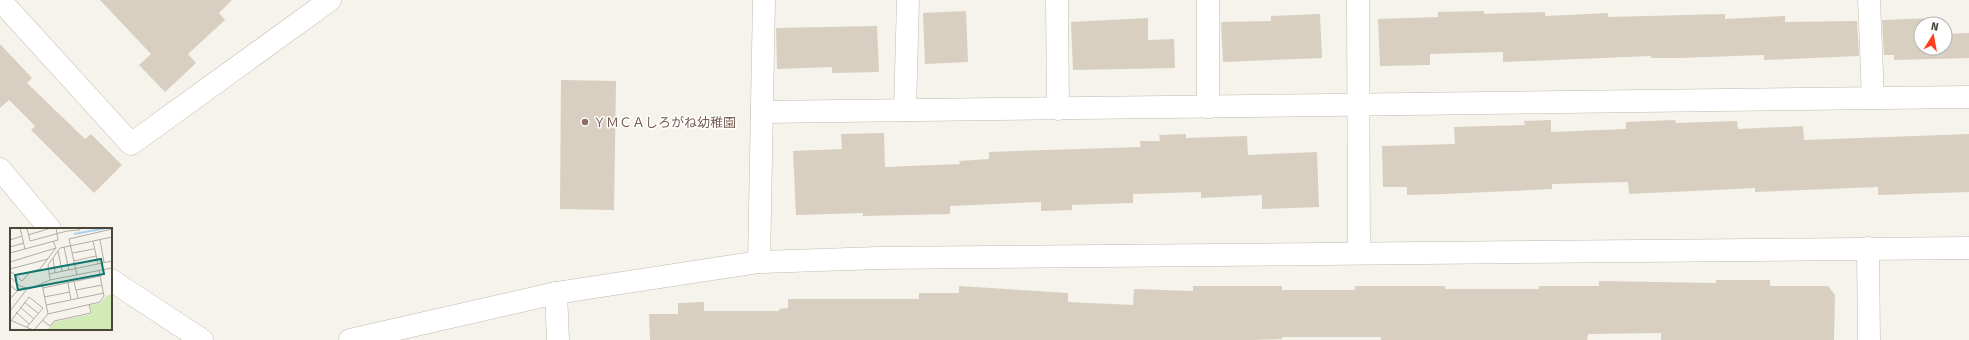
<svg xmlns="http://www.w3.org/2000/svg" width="1969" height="340" font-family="'Fira Sans','Noto Sans JP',sans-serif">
  <rect width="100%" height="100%" fill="#f6f3ec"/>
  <g fill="#d8cfc1">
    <polygon points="100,0 232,0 219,13 225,20 188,54 196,63 165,92 139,65 151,54"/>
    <polygon points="966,11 968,62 925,64 923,13"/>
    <polygon points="1484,11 1484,14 1545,12 1545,16 1608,13 1608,17 1725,14 1725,19 1785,16 1785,22 1857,21 1859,56 1764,60 1764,55 1678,58 1651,58 1651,56 1503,62 1503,52 1430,54 1430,65 1380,66 1378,19 1438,17 1438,12"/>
    <polygon points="1320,14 1322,58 1223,62 1221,22 1271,21 1271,16"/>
    <polygon points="1148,18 1148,40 1174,39 1175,68 1073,70 1071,22"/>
    <polygon points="1936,18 1936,24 1921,24 1921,48 1945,48 1945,34 1969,33 1969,58 1894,60 1894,55 1884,55 1882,20"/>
    <polygon points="877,26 879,72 832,73 832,67 777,69 776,28"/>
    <polygon points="0,44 32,78 27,83 85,139 91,134 122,165 94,193 31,130 35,126 9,100 0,108"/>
    <polygon points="561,80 616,81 614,210 560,209"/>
    <polygon points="1551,120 1551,132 1626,129 1626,122 1675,120 1676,123 1737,121 1738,129 1803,126 1804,140 1969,134 1969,192 1878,195 1878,187 1755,192 1755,188 1629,194 1628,182 1552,184 1552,189 1445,194 1407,195 1407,187 1383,187 1382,146 1455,144 1454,127 1525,125 1524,121"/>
    <polygon points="884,133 885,167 960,164 959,161 989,159 989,152 1141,147 1140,141 1160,141 1159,135 1186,134 1186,138 1247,136 1248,155 1317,152 1319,207 1262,209 1262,195 1201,198 1201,192 1133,194 1133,203 1072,205 1072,210 1041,211 1041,202 950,206 950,214 863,216 863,213 796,215 793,151 842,149 841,134"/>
    <polygon points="1716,280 1770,280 1770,286 1828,286 1835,295 1834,340 1661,340 1661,333 1588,334 1587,340 1381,340 1381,337 1282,337 1282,339 1253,340 650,340 649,314 678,314 678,303 704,302 704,311 779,311 779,309 788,308 788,299 919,299 919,293 959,293 959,286 1068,293 1068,302 1133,305 1134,289 1193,291 1193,286 1282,286 1282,290 1355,290 1355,286 1445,286 1445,289 1539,289 1539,286 1599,286 1599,281 1716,283"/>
  </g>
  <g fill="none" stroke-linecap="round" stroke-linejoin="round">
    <g stroke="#c2bbae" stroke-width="23">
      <g id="minor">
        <polyline points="0,0 131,144 330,0"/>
        <polyline points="1057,0 1058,109"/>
        <polyline points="1208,0 1208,107"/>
        <polyline points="1358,0 1359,253"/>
        <polyline points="1869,0 1873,98"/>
        <polyline points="905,110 908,0"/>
        <polyline points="762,112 1969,97"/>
        <polyline points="1868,248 1869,340"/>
        <polyline points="759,262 764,0"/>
        <polyline points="556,293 558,340"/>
      </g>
    </g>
    <g stroke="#c2bbae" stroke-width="23">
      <g id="tertiary">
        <polyline points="0,169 50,229"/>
        <polyline points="111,280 202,340"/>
        <polyline points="350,340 556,293 759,262 878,258 1969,248"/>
      </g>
    </g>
    <use href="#minor" stroke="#fff" stroke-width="22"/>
    <use href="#tertiary" stroke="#fff" stroke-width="22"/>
  </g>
  <circle fill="#8d6e63" stroke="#fff" stroke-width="1.5" cx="585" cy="122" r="4"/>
  <g text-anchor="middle" stroke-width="3" stroke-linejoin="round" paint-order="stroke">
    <g font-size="13" fill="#785e54" stroke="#fff" text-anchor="start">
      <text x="593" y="127">ＹＭＣＡしろがね幼稚園</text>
    </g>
  </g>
  <g transform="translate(10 228)">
    <rect width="102" height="102" fill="#f6f3ec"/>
    <path d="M102,66v36h-65l7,-8 38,-8 -2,-9 11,-2 5,-7z" fill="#d2eab5"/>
    <path fill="none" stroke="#a9d4f2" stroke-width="2" d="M64,6l33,-6"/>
    <path fill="none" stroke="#b2ada4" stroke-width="1" d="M10,0l5,21M17,0l3,13 37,-10 13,-1 -1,-2M18,7l20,-6M0,12l12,-4M90,12l4,22M83,13l5,23M0,19l14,-4M54,19l5,23M48,23l4,20M0,25l48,-13 -2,-12M62,25l22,-4M43,30l2,15M64,33l22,-5M0,34l46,-14M0,41l38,-10M0,43l12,10 8,-9 10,-3 16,-21 -3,-7M39,46l63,-13M67,47l-8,-36 43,-10M0,49l10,9 9,3 21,-9 62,-12M40,52l-2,-15 12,-17 52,-11M64,54l4,16M58,55l3,17M0,57l7,6 -7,8M33,60l57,-12M66,62l26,-5M34,69l26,-5M14,74l14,11M36,77l58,-12M10,79l14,12M0,83l17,-22M6,84l13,12M38,86l52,-12 4,-6 -5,-26M0,92l23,10M32,92l8,6 4,-5 37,-8 -2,-9M0,94l19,-25 14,11 -16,19M24,102l14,-16 -6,-30"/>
    <path fill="#0f766e" fill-opacity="0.15" stroke="#0f766e" stroke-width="2" d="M91,31l3,15 -86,16 -3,-15z"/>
    <rect width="102" height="102" fill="none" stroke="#4b4439" stroke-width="2"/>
  </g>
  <g transform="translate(1933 36) rotate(11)"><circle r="19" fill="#ffffff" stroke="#b7b4b0"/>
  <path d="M0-3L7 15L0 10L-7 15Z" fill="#fc3f1d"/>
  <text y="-6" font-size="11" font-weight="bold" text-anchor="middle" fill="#4b4439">N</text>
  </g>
</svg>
